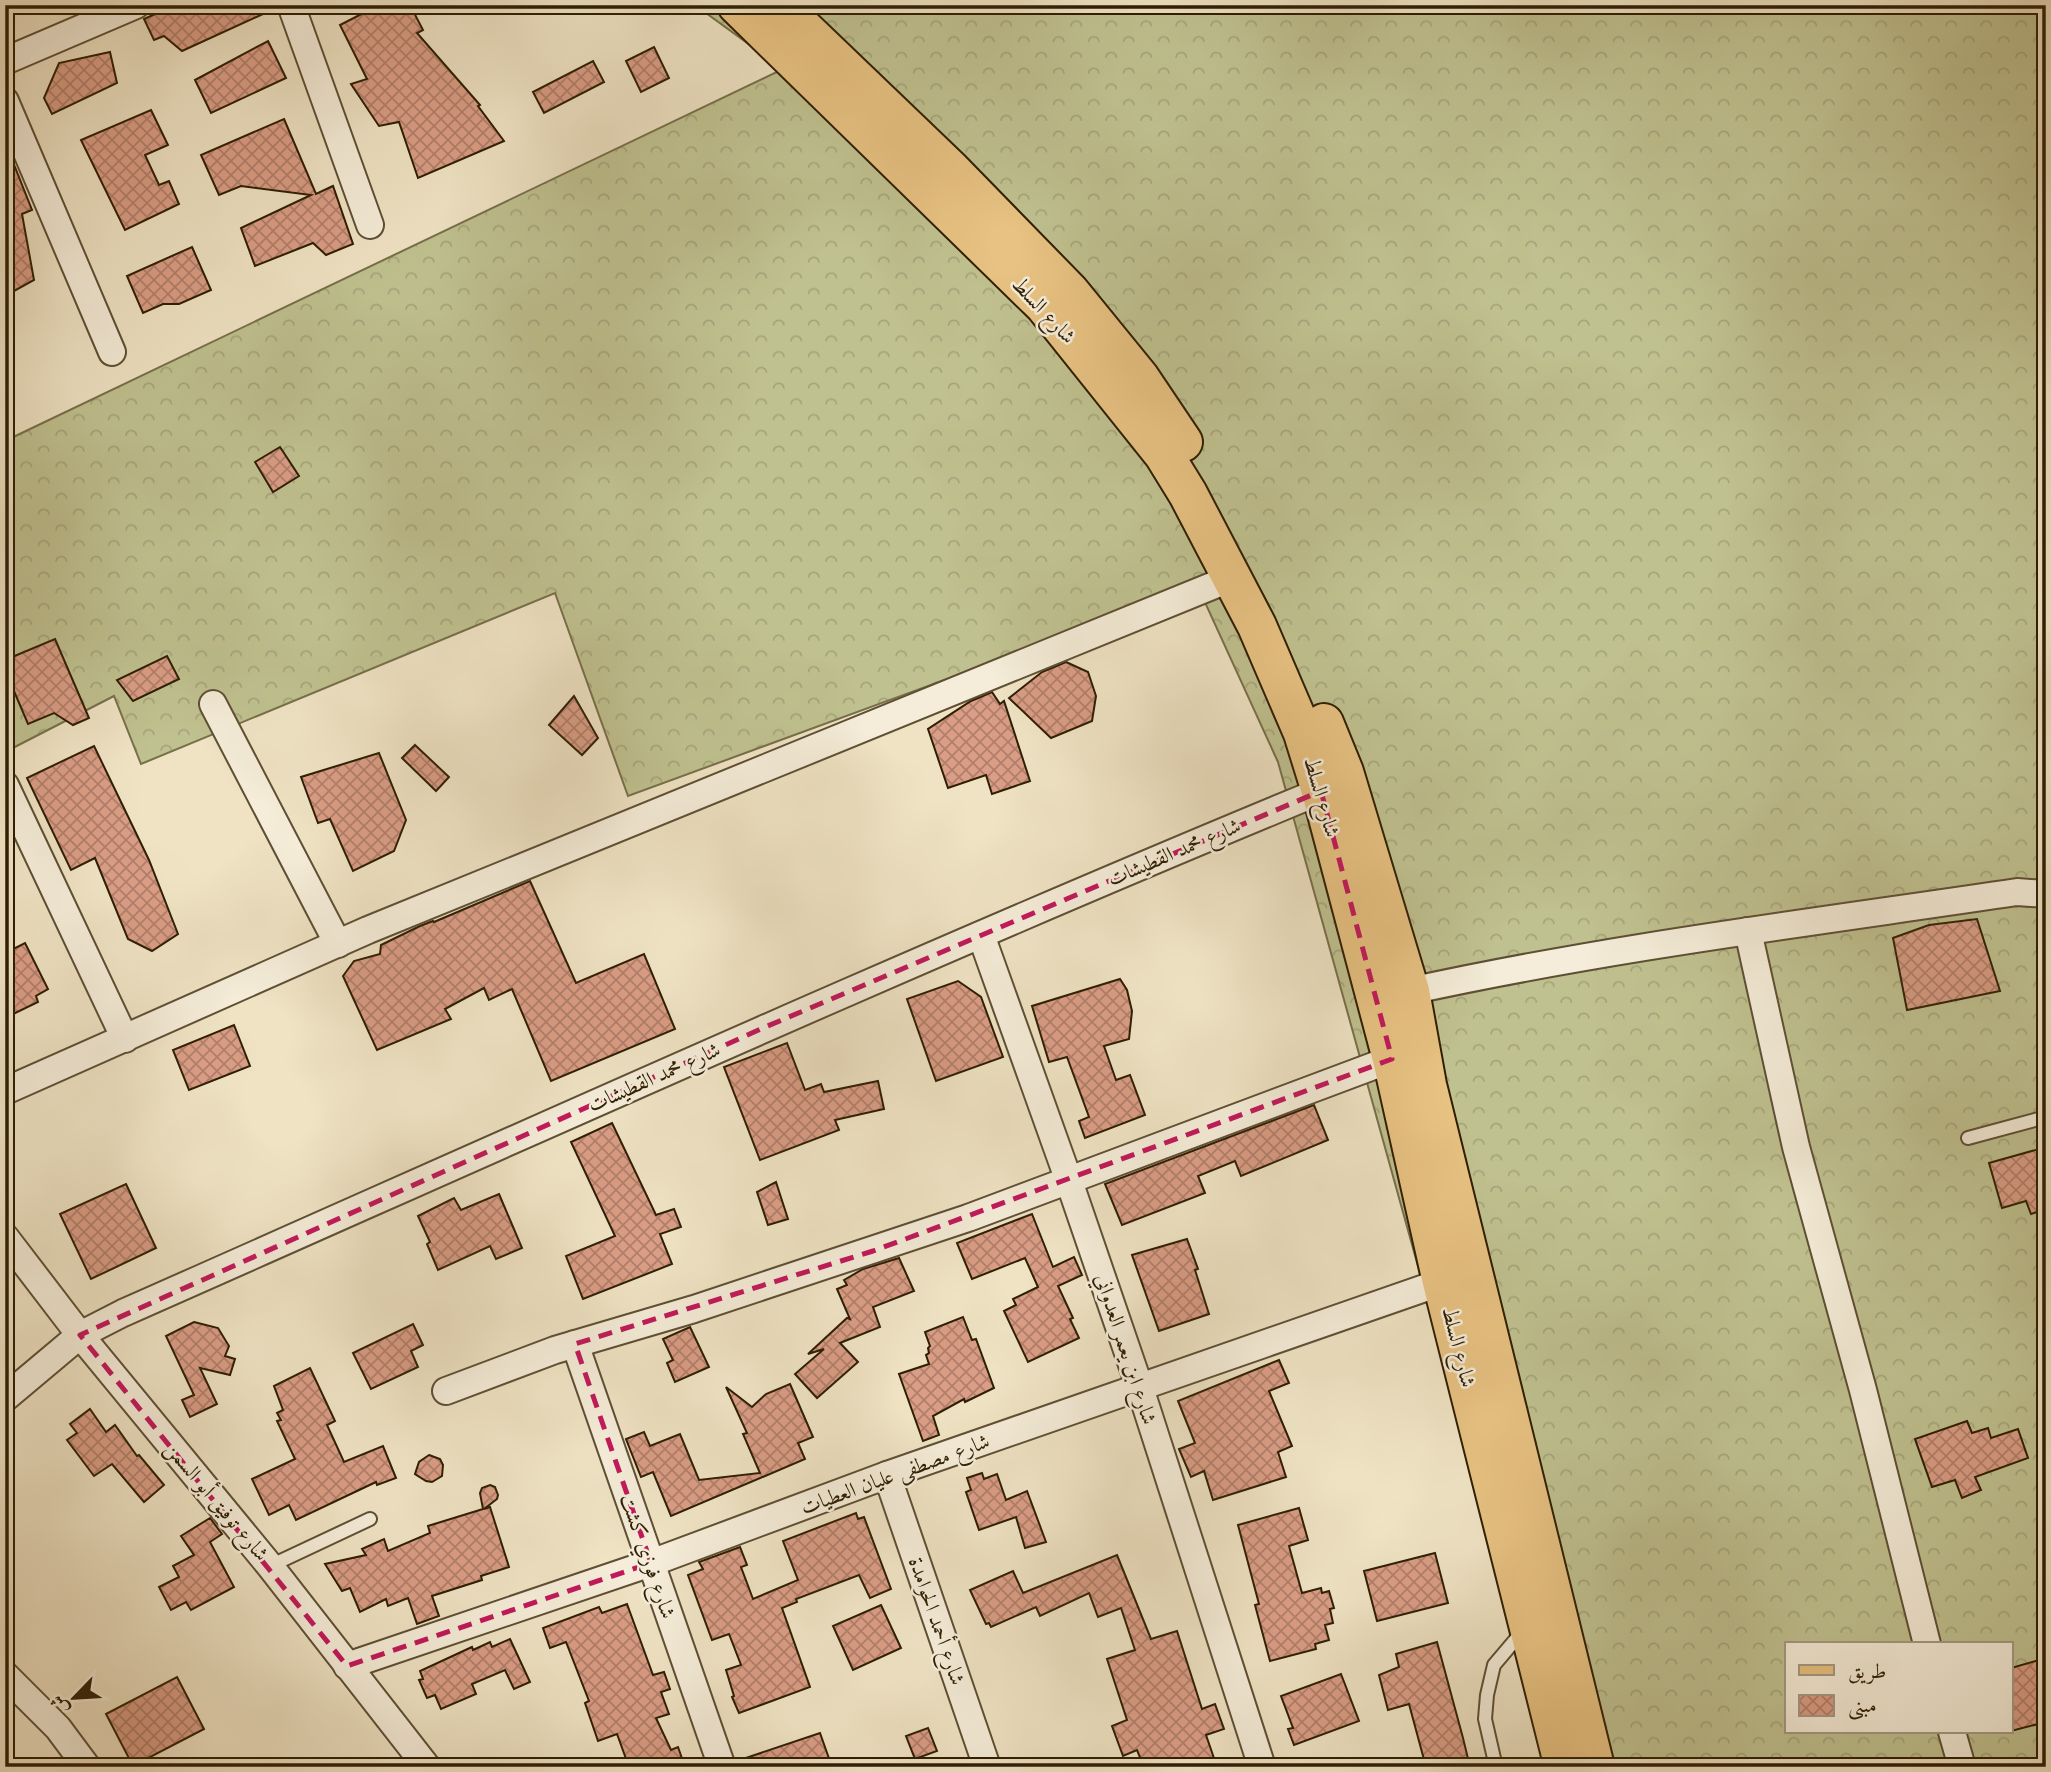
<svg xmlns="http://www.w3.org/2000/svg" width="2051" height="1772" font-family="'Old Standard TT',Amiri,serif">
  <defs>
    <pattern id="forest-crowns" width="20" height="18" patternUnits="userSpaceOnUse" patternTransform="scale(1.75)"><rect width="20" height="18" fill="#c0c190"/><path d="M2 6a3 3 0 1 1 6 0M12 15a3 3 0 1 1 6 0" fill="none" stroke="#a5a57b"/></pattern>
    <pattern id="building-cross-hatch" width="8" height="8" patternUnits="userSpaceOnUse" patternTransform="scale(1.75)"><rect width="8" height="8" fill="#da9d85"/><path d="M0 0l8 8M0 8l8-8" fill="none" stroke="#b17f6b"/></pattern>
  </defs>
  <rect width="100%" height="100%" fill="#efe3c4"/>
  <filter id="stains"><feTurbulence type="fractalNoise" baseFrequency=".00286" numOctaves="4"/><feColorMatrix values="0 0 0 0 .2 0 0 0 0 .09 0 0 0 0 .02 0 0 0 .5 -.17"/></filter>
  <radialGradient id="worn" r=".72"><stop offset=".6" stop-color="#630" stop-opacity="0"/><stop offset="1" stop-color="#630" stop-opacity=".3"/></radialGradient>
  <path fill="url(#forest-crowns)" stroke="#77704a" stroke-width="2" fill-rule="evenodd" d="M695,5h1351v1762h-489l-279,-1005 -80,-175 -570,209 -73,-203 -414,171 -27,-68 -109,56v-311l778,-372zM1787,1644h224v88h-224z"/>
  <g fill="url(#building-cross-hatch)" stroke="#2e1e04" stroke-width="2">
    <polygon points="175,5 276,5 276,8 182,51 164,36 154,40 144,19"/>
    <polygon points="379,5 410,5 423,30 417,33 480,105 478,106 504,141 418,178 399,122 379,126 351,84 367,79 340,25"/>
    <polygon points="268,41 286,78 211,113 195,80"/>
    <polygon points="654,47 669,78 641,92 626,61"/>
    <polygon points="110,52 117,83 52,114 44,98 59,63"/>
    <polygon points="593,61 604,82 544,113 533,92"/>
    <polygon points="151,110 168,145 145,155 159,185 169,181 179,204 125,230 81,140"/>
    <polygon points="284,119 316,194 333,186 353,244 326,255 313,243 255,266 241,228 311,195 241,186 219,195 201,155"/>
    <polygon points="5,142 32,210 22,214 34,280 5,296"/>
    <polygon points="192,247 211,290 179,304 163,304 143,313 127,276"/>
    <polygon points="280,447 299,476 273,492 255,462"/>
    <polygon points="55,639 89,718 73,725 54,713 28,724 5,670 5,660"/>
    <polygon points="167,656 179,679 133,701 117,680"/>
    <polygon points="1066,662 1088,672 1096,696 1092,721 1051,738 1009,698 1042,672"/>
    <polygon points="992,692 1000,704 1004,701 1030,781 992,794 986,775 948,788 928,729 971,701"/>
    <polygon points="574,696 598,738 582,755 549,725"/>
    <polygon points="415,745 449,777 436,791 402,758"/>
    <polygon points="94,746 149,860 178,934 152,951 128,939 95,858 71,870 27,778"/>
    <polygon points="379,753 406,820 394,851 353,871 330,819 318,823 301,777"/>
    <polygon points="530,881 576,983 644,954 675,1029 551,1081 512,989 489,1000 484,988 445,1009 451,1019 377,1050 343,976 354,961 380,954 381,945 420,926 433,921 434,922"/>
    <polygon points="1977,919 2000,991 1907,1010 1893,938 1929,925"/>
    <polygon points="25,943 48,989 36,996 38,1002 5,1018 5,953"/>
    <polygon points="1120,979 1127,990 1132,1011 1129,1039 1104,1046 1116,1080 1130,1075 1145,1115 1085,1138 1079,1121 1089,1117 1067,1057 1049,1062 1032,1006"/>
    <polygon points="958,981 981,997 1003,1057 936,1081 907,999"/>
    <polygon points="234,1025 250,1066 189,1090 173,1050"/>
    <polygon points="787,1043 805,1090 821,1084 824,1092 878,1081 884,1109 835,1120 839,1130 760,1160 724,1067"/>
    <polygon points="1314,1105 1328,1140 1241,1176 1235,1161 1198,1176 1205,1193 1122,1225 1105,1184"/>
    <polygon points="612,1123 656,1215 674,1209 681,1227 660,1234 672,1264 583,1299 566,1256 615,1236 571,1142"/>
    <polygon points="2046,1147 2046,1209 2031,1214 2026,1201 2002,1208 1989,1163"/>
    <polygon points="776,1182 788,1219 768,1225 757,1192"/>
    <polygon points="126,1184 156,1248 91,1279 60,1214"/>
    <polygon points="499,1194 522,1248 496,1259 490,1246 438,1270 427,1244 430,1242 418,1216 454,1198 461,1210"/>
    <polygon points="1032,1214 1053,1267 1074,1257 1082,1275 1058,1286 1073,1318 1070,1319 1079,1338 1028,1362 1004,1311 1016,1305 1013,1299 1038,1287 1025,1258 972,1279 957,1243"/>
    <polygon points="1187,1239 1198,1269 1195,1270 1209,1314 1159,1331 1132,1255"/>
    <polygon points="899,1258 914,1291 873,1307 880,1327 840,1343 858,1362 817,1398 795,1374 824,1349 808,1354 847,1318 850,1319 837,1289 847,1285 844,1280 863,1269"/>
    <polygon points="963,1317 972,1340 976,1339 994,1388 965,1402 964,1399 933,1416 939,1435 923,1441 899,1374 929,1364 926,1355 929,1353 928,1348 930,1346 925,1332"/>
    <polygon points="194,1322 218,1328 229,1346 225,1356 235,1359 230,1375 200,1368 217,1404 190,1417 182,1400 194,1395 166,1336"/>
    <polygon points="413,1324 423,1345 411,1351 418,1367 371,1389 353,1353"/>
    <polygon points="690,1327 709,1367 675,1382 667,1363 673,1360 663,1339"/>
    <polygon points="1279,1360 1289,1383 1269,1391 1292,1446 1278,1452 1286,1477 1213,1500 1204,1471 1191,1477 1179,1449 1195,1443 1178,1401"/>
    <polygon points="310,1368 335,1421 327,1425 344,1462 383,1446 396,1478 377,1485 376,1482 296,1520 289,1505 269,1515 252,1479 295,1459 277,1421 281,1420 277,1413 283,1410 274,1386"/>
    <polygon points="790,1384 813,1437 798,1443 805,1459 671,1516 653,1472 641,1477 626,1439 644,1432 650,1446 680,1434 699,1480 760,1473 743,1434 747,1433 726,1387 752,1407 766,1394"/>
    <polygon points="90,1409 106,1432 115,1425 137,1456 139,1455 164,1485 144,1502 112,1464 94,1476 67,1440 77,1433 70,1424"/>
    <polygon points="1967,1421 1972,1433 1988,1428 1991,1438 2018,1429 2028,1458 1975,1477 1981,1490 1962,1498 1955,1480 1932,1487 1915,1439"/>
    <polygon points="429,1455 440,1459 443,1465 442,1476 432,1482 426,1481 415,1474 419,1462"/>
    <polygon points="982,1473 984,1479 997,1474 1006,1500 1027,1491 1046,1542 1025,1548 1016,1517 979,1530 966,1492 971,1490 967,1478"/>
    <polygon points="490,1485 495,1487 498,1495 497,1499 484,1509 490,1507 509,1567 481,1576 482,1580 432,1596 439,1616 417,1624 408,1598 388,1606 386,1599 360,1612 350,1588 342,1591 325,1564 366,1555 362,1549 384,1539 388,1551 430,1533 428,1526 483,1509 480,1493 482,1488"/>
    <polygon points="1299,1508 1308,1540 1289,1546 1302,1593 1321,1588 1322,1593 1329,1591 1334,1608 1330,1609 1333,1623 1325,1625 1329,1640 1315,1644 1316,1649 1270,1661 1255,1605 1259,1604 1238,1525"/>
    <polygon points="856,1513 858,1519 864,1517 891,1589 870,1598 859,1575 796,1599 797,1602 782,1608 810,1687 739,1713 732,1697 734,1696 726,1670 741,1665 729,1634 712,1640 688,1575 703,1569 699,1562 740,1547 747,1565 741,1567 753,1599 798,1580 783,1541"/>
    <polygon points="210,1518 222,1534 210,1542 234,1587 191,1610 186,1602 171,1610 159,1587 179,1577 173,1566 194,1555 181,1536"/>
    <polygon points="1435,1553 1448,1603 1377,1621 1364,1571"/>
    <polygon points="1117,1555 1151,1639 1177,1631 1202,1709 1215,1704 1224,1729 1206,1735 1217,1767 1144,1767 1137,1750 1123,1756 1112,1726 1127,1720 1107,1659 1135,1650 1121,1608 1098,1617 1089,1593 1040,1616 1036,1607 991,1627 989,1623 986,1624 970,1590 1013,1571 1023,1593"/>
    <polygon points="627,1604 653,1675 664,1672 670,1689 661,1692 669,1714 656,1718 671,1750 678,1747 685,1767 629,1767 617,1734 598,1741 585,1703 589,1701 566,1642 550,1648 543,1628 599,1607 602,1613"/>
    <polygon points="881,1605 901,1648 853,1670 833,1626"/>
    <polygon points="510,1639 530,1682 514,1689 505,1670 472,1684 476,1694 441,1709 435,1695 427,1698 419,1680 423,1679 420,1671 472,1647 473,1650 490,1642 492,1647"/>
    <polygon points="1437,1642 1463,1738 1470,1767 1426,1767 1409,1704 1388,1710 1379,1675 1399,1667 1396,1654"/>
    <polygon points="2046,1658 2046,1722 2011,1731 2011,1668"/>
    <polygon points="1341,1674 1359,1721 1294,1745 1288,1729 1293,1728 1281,1696"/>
    <polygon points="177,1677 204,1729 133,1766 106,1714"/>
    <polygon points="928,1728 937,1751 915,1759 906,1736"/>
    <polygon points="820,1733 832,1767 737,1767 737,1761"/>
  </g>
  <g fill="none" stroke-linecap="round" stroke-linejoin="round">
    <g stroke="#5e4f34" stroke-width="16">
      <g id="service">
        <polyline points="1968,1138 2046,1117"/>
        <polyline points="270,1566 370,1519"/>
        <polyline points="1496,1767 1485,1719 1487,1695 1494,1665 1522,1632"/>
      </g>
    </g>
    <g stroke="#5e4f34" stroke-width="30">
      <g id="minor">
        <polyline points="291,5 370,225"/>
        <polyline points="5,61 136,5"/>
        <polyline points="5,101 112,352"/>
        <polyline points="213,704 338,944"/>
        <polyline points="5,785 125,1039"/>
        <polyline points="1748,931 1796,1147 1863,1390 1927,1644"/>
        <polyline points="981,935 1069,1181 1140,1388 1262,1767"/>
        <path d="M1410,991c201,-44 405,-69 607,-99l29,2"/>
        <polyline points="5,1091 368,930 1234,577"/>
        <polyline points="5,1237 80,1335 270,1566 427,1767"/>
        <polyline points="575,1344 722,1767"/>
        <polyline points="446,1391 555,1350 694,1309 968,1218 1392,1059"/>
        <path d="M5,1398l75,-63 43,-22c398,-176 795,-356 1198,-522"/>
        <polyline points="887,1475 987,1767"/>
        <polyline points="347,1666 651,1563 887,1475 1442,1282"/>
        <polyline points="5,1675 58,1728 87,1767"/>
        <polyline points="1952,1732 1962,1767"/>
      </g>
    </g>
    <g stroke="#2e1e04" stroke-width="42">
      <g id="primary">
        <polyline points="737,5 1044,305 1164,455 1188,494 1257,626 1303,733 1321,791 1392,1059 1442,1282 1564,1767"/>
        <polyline points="779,5 951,170 1070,292 1140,378 1183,442"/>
        <polyline points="1324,723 1344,772 1410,991 1427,1085 1595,1767"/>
      </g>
    </g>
    <use href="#service" stroke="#f5edd9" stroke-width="12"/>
    <use href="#minor" stroke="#f5edd9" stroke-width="26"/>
    <use href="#primary" stroke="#e8c282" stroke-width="38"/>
  </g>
  <path fill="none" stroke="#c2185b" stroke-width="5" stroke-dasharray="14 9" stroke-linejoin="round" d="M1321,791l71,268 -519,192 -298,93 76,219 -304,103 -267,-331 683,-307z"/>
  <g text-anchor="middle" stroke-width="5" stroke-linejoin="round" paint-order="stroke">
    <g font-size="21" fill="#2e1e04" stroke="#f5edd9">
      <text transform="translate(1044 310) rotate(47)" y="7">شارع السلط</text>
      <text transform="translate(1322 797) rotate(74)" y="7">شارع السلط</text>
      <text transform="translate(1174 852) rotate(-23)" y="7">شارع محمد القطيشات</text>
      <text transform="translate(654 1077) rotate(-24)" y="7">شارع محمد القطيشات</text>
      <text transform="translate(1459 1347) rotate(76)" y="7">شارع السلط</text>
      <text transform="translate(1126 1349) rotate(72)" y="7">شارع ابن يعمر العدواني</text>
      <text transform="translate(895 1474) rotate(-20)" y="7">شارع مصطفى عليان العطيات</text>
      <text transform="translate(217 1501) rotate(50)" y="7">شارع توفيق أبو السمن</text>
      <text transform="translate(648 1556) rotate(71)" y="7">شارع فوزي كشت</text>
      <text transform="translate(937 1621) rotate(71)" y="7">شارع أحمد الحوامدة</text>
    </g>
  </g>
  <rect width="2051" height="1772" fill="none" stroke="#efe3c4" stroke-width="28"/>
  <rect x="7" y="7" width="2037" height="1758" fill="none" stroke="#2e1e04" stroke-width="3.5"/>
  <rect x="14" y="14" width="2023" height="1744" fill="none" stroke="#2e1e04" stroke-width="2"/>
  <rect x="1785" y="1642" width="228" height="91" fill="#f5edd9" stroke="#a59a84" stroke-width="2"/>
  <rect x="1799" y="1665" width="35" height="10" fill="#e8c282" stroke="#a59a84" stroke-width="2"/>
  <text x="1848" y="1678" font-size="21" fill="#2e1e04">طريق</text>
  <rect x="1799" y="1695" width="35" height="21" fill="url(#building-cross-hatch)" stroke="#a59a84" stroke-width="2"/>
  <text x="1848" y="1712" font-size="21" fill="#2e1e04">مبنى</text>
  <g transform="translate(74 1698) rotate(245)" stroke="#f5edd9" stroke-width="5" paint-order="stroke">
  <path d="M0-5L12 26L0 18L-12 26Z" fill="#2e1e04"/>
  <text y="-10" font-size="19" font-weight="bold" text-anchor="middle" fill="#2e1e04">ش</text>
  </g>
  <rect width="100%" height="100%" filter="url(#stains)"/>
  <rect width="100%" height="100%" fill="url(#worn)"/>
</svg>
